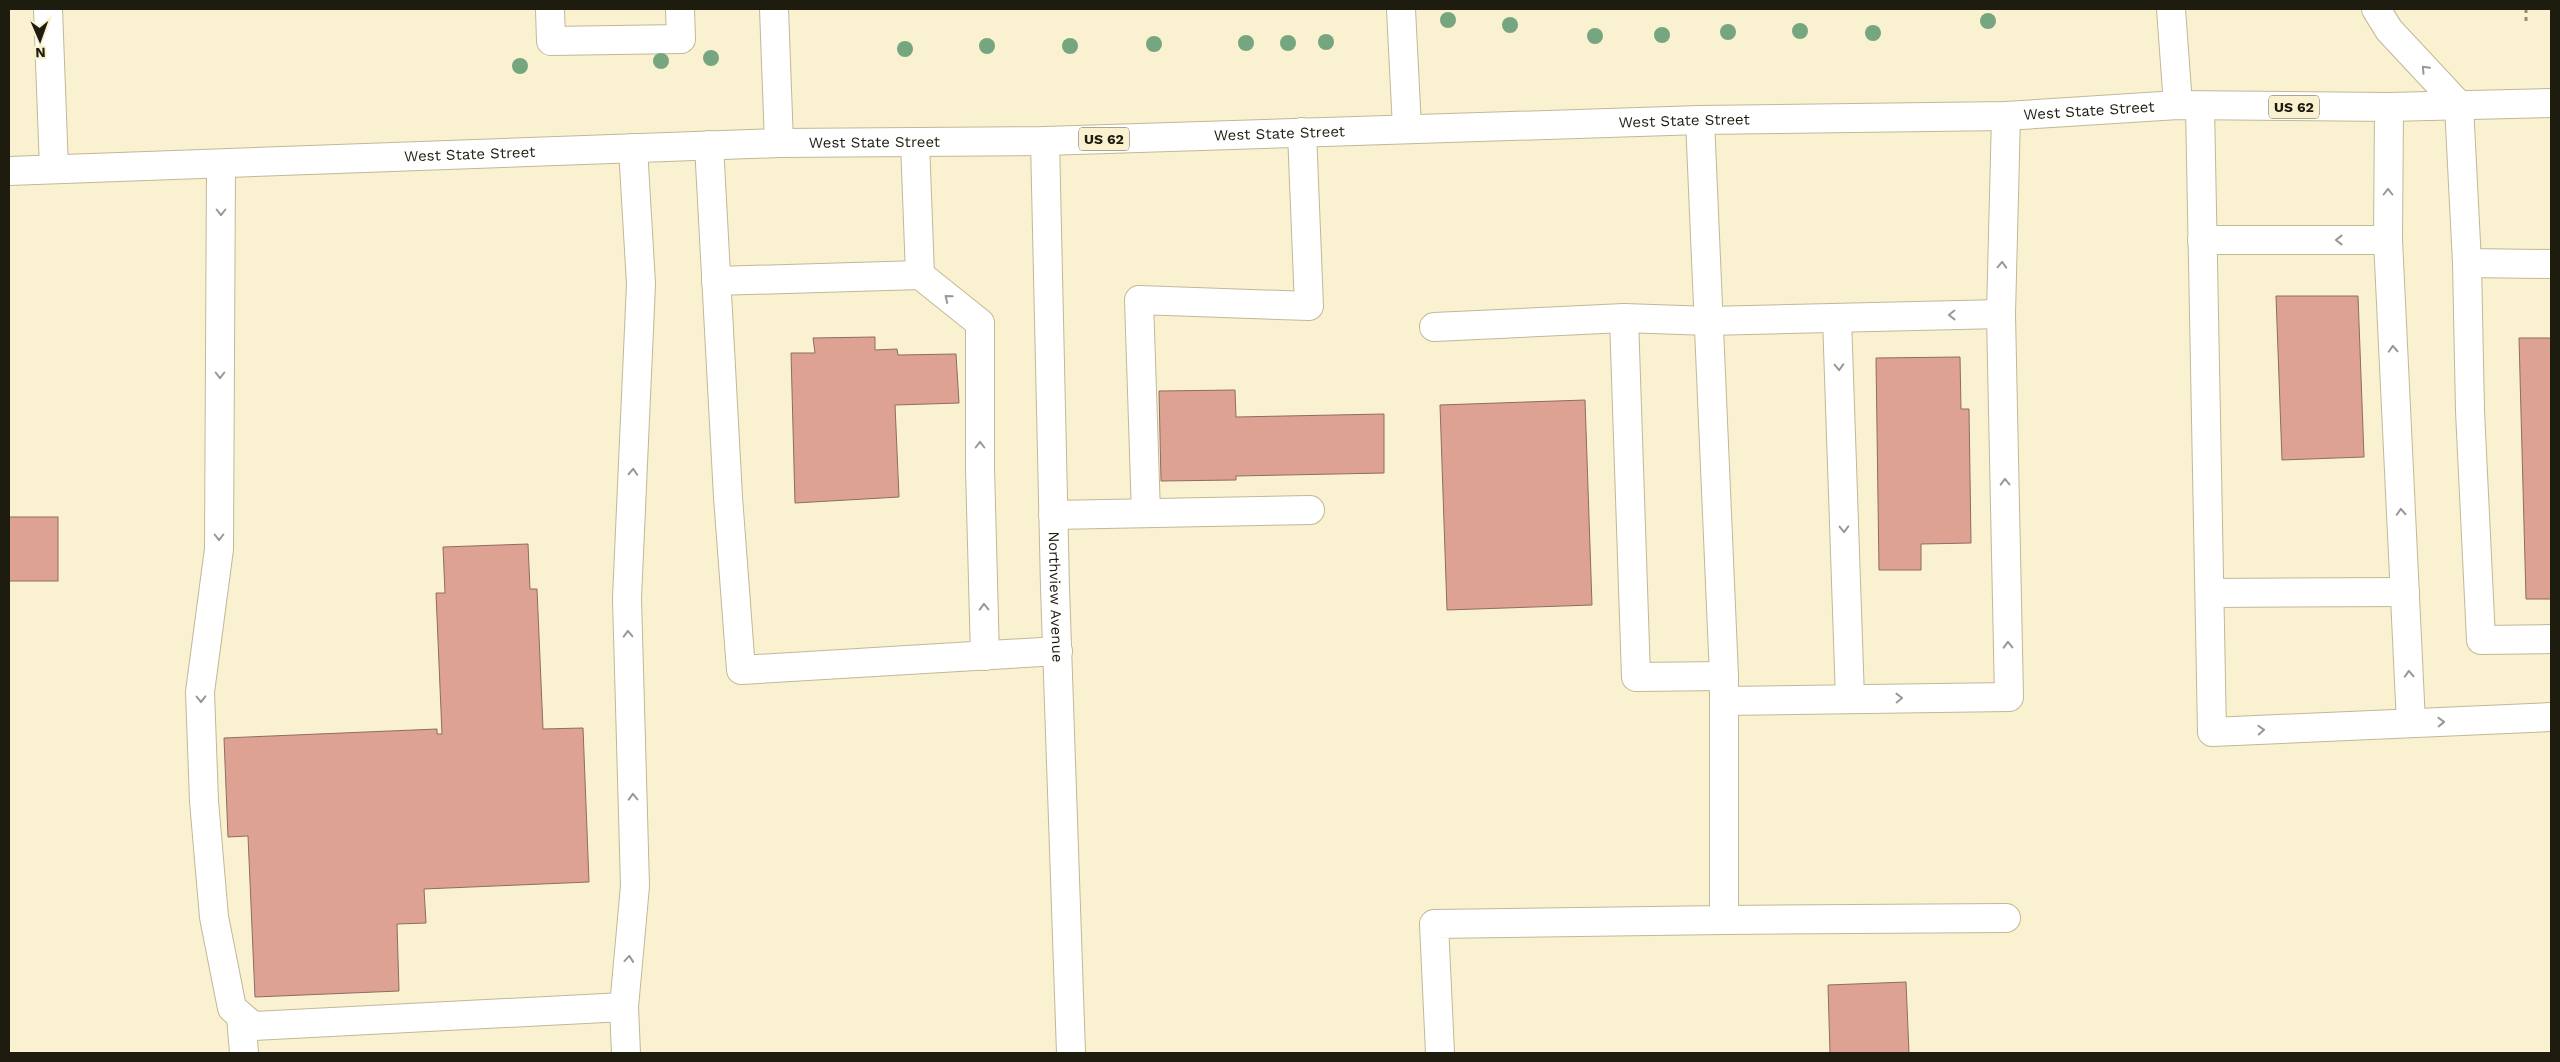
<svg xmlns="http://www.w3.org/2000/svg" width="2560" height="1062" font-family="'Work Sans',sans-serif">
  <rect width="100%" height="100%" fill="#f9f1cf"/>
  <g fill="#dda292" stroke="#8e6c63">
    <polygon points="2276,296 2358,296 2364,457 2282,460"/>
    <polygon points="875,337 875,350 897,349 898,355 956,354 959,403 895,405 899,497 795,503 791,353 815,353 813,338"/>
    <polygon points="2519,338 2551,338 2551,599 2526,599"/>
    <polygon points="1960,357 1961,409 1969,409 1971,543 1921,544 1921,570 1879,570 1876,358"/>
    <polygon points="1235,390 1236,417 1384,414 1384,473 1236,476 1236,480 1161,481 1159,391"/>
    <polygon points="1585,400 1592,605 1447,610 1440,405"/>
    <rect x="9" y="517" width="49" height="64"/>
    <polygon points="528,544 530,589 537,589 543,729 583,728 589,882 424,889 426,923 397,924 399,991 255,997 248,836 228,837 224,738 437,729 437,734 442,734 436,593 445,593 443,547"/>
    <polygon points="1906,982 1909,1053 1830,1053 1828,985"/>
  </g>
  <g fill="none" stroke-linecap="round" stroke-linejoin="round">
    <g stroke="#c1b898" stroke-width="30">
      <g id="minor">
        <polyline points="48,9 54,169"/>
        <polyline points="550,9 551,41 681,39 680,9"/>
        <polyline points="774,9 779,143"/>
        <polyline points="1401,9 1407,128"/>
        <polyline points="2171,9 2178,105"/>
        <polyline points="2376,9 2389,30 2459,105 2467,263 2470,411 2481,640 2551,639"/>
        <polyline points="2200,106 2212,732 2551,717"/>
        <polyline points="2389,107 2388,240 2411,723"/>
        <path id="s1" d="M1045,141l10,447 16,465"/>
        <polyline points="915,142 920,275"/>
        <polyline points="709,145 728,497 741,670 1058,651"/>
        <polyline points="221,164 219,549 200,692 204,801 214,917 232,1008 253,1026 624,1007"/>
        <polyline points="2202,240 2388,240"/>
        <polyline points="2467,263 2551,264"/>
        <polyline points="716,281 920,275 980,323 980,469 985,656"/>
        <polyline points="1624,318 1709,321 2001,314"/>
        <polyline points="1837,318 1850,699"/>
        <polyline points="1434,327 1624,318 1636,677 1724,676"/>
        <polyline points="1146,513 1139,300 1309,306 1302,132"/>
        <polyline points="1053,515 1310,510"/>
        <polyline points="2210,593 2405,592"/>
        <polyline points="1724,701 2009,697 2001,314 2006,116"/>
        <polyline points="1724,920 2006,918"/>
        <polyline points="241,1016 244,1053"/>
        <polyline points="626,1053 624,1007 635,886 627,598 641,284 633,148"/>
        <polyline points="1440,1053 1434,924 1724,920 1724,676 1700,120"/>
      </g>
    </g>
    <g stroke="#c1b898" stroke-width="30">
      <g id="highway">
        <path id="s2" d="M9,171l770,-28 266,-2 655,-21 306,-4 172,-11 211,2 162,-4"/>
      </g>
    </g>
    <polyline stroke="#938d75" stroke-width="3" stroke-dasharray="4 4" stroke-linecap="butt" points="2526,9 2526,24"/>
    <use href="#minor" stroke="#fff" stroke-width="28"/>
    <use href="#highway" stroke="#fff" stroke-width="28"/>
  </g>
  <g fill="#75a680">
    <circle cx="1448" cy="20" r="8"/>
    <circle cx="1988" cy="21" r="8"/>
    <circle cx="1510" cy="25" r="8"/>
    <circle cx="1800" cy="31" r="8"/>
    <circle cx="1728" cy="32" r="8"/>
    <circle cx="1873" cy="33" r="8"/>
    <circle cx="1662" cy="35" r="8"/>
    <circle cx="1595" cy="36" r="8"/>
    <circle cx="1326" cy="42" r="8"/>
    <circle cx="1246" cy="43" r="8"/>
    <circle cx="1288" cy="43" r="8"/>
    <circle cx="1154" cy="44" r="8"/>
    <circle cx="987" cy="46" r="8"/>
    <circle cx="1070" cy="46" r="8"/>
    <circle cx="905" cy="49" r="8"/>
    <circle cx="711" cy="58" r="8"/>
    <circle cx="661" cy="61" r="8"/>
    <circle cx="520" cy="66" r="8"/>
  </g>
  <defs><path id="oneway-chevron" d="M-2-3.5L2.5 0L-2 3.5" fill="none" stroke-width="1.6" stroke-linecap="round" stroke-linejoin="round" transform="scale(1.25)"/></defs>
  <g stroke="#9a9893">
    <use href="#oneway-chevron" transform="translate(2425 69) rotate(-133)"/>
    <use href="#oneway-chevron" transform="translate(2388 192) rotate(-90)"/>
    <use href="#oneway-chevron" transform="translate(221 212) rotate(90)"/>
    <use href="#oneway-chevron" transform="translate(2339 240) rotate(-180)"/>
    <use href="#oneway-chevron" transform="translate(2002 265) rotate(-88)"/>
    <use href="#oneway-chevron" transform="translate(948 298) rotate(-141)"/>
    <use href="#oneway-chevron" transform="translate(1952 315) rotate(179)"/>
    <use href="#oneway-chevron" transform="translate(2393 349) rotate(-93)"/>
    <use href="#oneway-chevron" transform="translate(1839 367) rotate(88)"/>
    <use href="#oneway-chevron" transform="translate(220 375) rotate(90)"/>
    <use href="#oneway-chevron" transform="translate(980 445) rotate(-90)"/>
    <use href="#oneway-chevron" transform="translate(633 472) rotate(-87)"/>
    <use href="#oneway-chevron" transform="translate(2005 482) rotate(-91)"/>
    <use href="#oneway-chevron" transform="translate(2401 512) rotate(-93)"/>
    <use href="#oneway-chevron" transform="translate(1844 529) rotate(88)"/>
    <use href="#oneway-chevron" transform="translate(219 537) rotate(90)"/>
    <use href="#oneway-chevron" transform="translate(984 607) rotate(-91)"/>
    <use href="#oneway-chevron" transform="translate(628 634) rotate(-92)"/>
    <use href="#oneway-chevron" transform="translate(2008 645) rotate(-91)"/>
    <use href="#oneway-chevron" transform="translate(2409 674) rotate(-93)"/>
    <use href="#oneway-chevron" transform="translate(1899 698) rotate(-1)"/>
    <use href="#oneway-chevron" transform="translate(201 699) rotate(89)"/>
    <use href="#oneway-chevron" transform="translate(2441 722) rotate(-2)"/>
    <use href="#oneway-chevron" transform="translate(2261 730) rotate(-3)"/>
    <use href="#oneway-chevron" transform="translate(633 797) rotate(-92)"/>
    <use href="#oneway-chevron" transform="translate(629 959) rotate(-85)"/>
  </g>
  <g text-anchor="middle" stroke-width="4" stroke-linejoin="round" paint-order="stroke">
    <g fill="#f9f1cf" stroke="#605b49" stroke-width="1">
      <rect x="2269" y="95.5" width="50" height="23" rx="4"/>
      <rect x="1079" y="127.5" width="50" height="23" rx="4"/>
    </g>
    <g font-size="14" font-weight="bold" fill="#1e1b0f">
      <text x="2294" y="112">US 62</text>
      <text x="1104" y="144">US 62</text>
    </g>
    <g font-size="15" fill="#1e1b0f" stroke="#f9f1cf">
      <text dy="5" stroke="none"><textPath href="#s2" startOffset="2081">West State Street</textPath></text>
      <text dy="5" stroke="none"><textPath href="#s2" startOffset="1676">West State Street</textPath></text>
      <text dy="5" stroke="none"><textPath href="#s2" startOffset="1271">West State Street</textPath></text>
      <text dy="5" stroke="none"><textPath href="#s2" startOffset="866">West State Street</textPath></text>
      <text dy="5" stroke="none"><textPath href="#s2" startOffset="461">West State Street</textPath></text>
      <text dy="5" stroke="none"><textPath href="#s1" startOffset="456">Northview Avenue</textPath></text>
    </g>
  </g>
  <rect width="2560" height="1062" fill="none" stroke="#1e1b0f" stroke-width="20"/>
  <g transform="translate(40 40) rotate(178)" stroke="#f9f1cf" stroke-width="4" paint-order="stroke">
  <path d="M0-4L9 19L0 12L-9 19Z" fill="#1e1b0f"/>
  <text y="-8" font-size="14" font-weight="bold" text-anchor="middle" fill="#1e1b0f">N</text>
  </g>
</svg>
